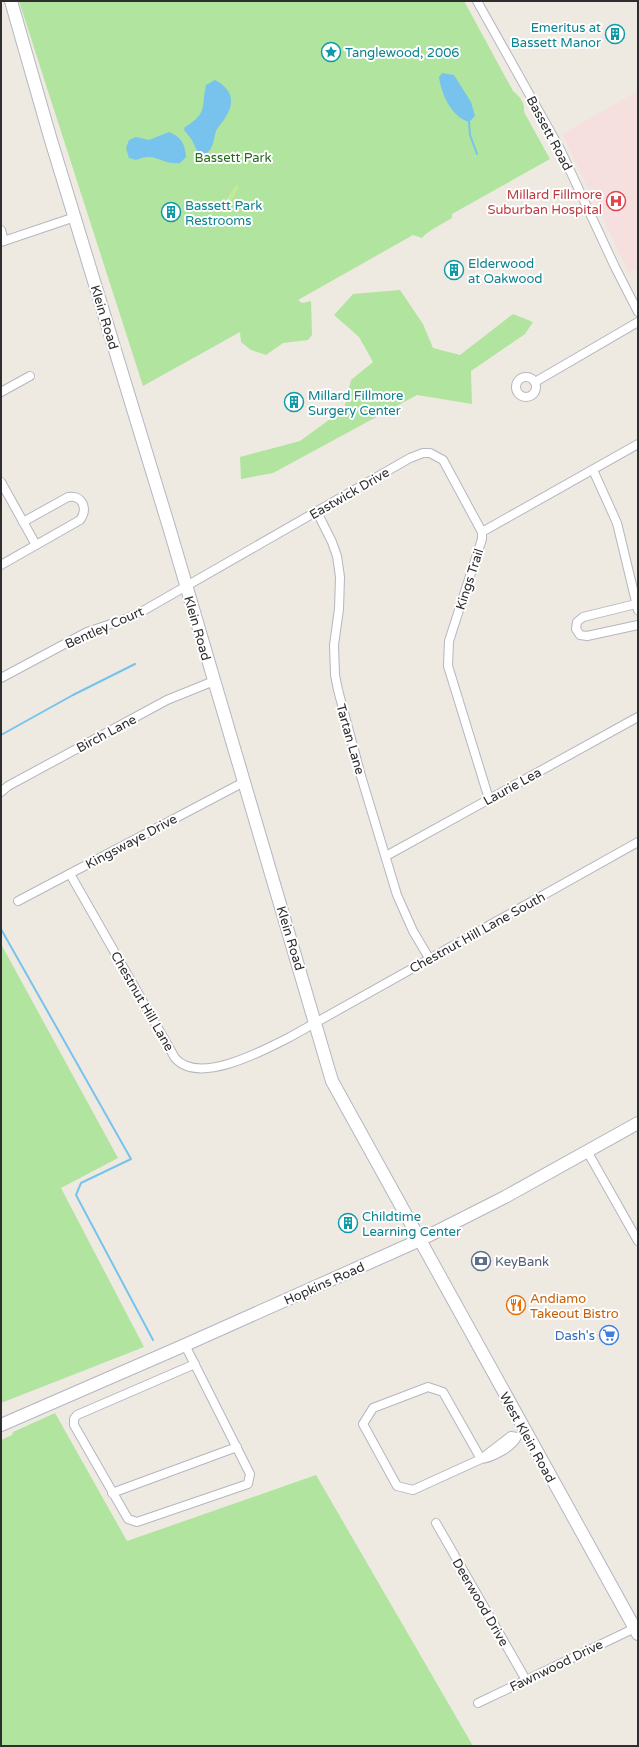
<svg xmlns="http://www.w3.org/2000/svg" width="639" height="1747" font-family="'Varela Round',sans-serif">
  <rect width="100%" height="100%" fill="#efeae1"/>
  <polygon fill="#f5e0df" points="638,91 638,268 629,273 562,134"/>
  <g fill="#b0e49f">
    <path d="M19,1h445l49,90c7,6 12,11 11,21l26,47 -98,55v4c-8,5 -25,13 -30,20l-9,-3 -115,65 4,3 9,-2 1,34 -4,5 -25,3 -17,12 -15,-5 -10,-8 -1,-10 -97,54z"/>
    <polygon points="400,290 423,324 433,348 460,355 513,314 533,322 525,334 471,371 472,404 417,395 273,473 241,479 240,457 300,441 344,409 351,380 373,362 359,337 334,315 353,294"/>
    <polygon points="1,944 118,1158 61,1188 144,1347 1,1403"/>
    <polygon points="55,1413 127,1541 316,1475 473,1746 1,1746 1,1440 12,1435 13,1432"/>
  </g>
  <polygon fill="#c2ea9c" points="236,185 239,187 226,209 222,206"/>
  <g fill="#77c3ed">
    <path d="M442,73l12,2 17,27 4,14 -6,6c-18,-5 -28,-29 -30,-45z"/>
    <path d="M215,80c17,9 21,22 10,38 -2,4 -7,8 -9,13 -3,10 -2,18 -12,24l-6,-2 -6,-13 -8,-10 1,-3c23,-14 16,-19 21,-42z"/>
    <path d="M169,132c12,5 16,11 17,25l-6,6c-21,2 -23,-12 -44,-3l-7,-2 -3,-10 3,-8 7,-3 13,3z"/>
  </g>
  <g fill="none" stroke-linecap="round" stroke-linejoin="round">
    <g stroke="#77c3ed" stroke-width="2">
      <polyline points="469,122 470,135 477,154"/>
      <polyline points="1,735 73,695 135,664"/>
      <polyline points="1,929 131,1159 81,1183 76,1195 153,1340"/>
    </g>
    <g stroke="#b4b6c1" stroke-width="10">
      <g id="street">
        <polyline points="477,1 560,149 615,267 638,312"/>
        <polyline points="1,230 4,241"/>
        <polyline points="1,242 75,217"/>
        <circle cx="526" cy="387" r="10"/>
        <polyline points="535,382 638,322"/>
        <polyline points="1,392 30,376"/>
        <polyline points="593,470 617,523 638,610"/>
        <polyline points="1,482 36,545"/>
        <polyline points="317,512 332,542 337,556 340,577 339,609 334,645 335,675 338,690 361,776 397,895 413,931 429,958"/>
        <polyline points="482,532 638,444"/>
        <path d="M1,565l79,-45c8,-11 3,-25 -12,-23l-45,25"/>
        <polyline points="636,604 583,617 577,622 576,629 580,635 587,636 638,625"/>
        <polyline points="1,678 87,632 123,620 141,612 410,458 423,453 430,453 443,460 482,532 482,539 449,641 448,666 489,799"/>
        <polyline points="1,792 8,786 167,700 214,681"/>
        <polyline points="386,856 638,717"/>
        <path d="M70,874l105,184c24,28 89,-8 115,-21l348,-195"/>
        <polyline points="18,901 244,782"/>
        <polyline points="587,1151 638,1241"/>
        <polyline points="185,1345 250,1474 248,1484 137,1522 128,1519 74,1425 74,1419 77,1415 195,1364"/>
        <path d="M481,1459l-38,-67 -15,-5 -55,21 -10,16 34,62 16,4 68,-31c11,-1 31,-12 36,-22l-6,-1 -30,23"/>
        <polyline points="112,1493 237,1447"/>
        <polyline points="436,1523 526,1680"/>
        <polyline points="478,1703 635,1628"/>
      </g>
    </g>
    <g stroke="#b4b6c1" stroke-width="14">
      <g id="secondary">
        <polyline points="11,1 50,137 169,527 332,1081 638,1634"/>
        <polyline points="1,1425 185,1345 420,1240 505,1197 638,1123"/>
      </g>
    </g>
    <use href="#street" stroke="#fff" stroke-width="8"/>
    <use href="#secondary" stroke="#fff" stroke-width="12"/>
  </g>
  <defs>
    <g id="building-ring" transform="scale(1)"><circle r="9.5" fill="#fff" stroke="#0f9aa8" stroke-width="1.5"/><path d="M-4-6H4V6H1V3H-1V6H-4ZM-2.5-4.3h1.7v1.8h-1.7ZM.8-4.3h1.7v1.8H.8ZM-2.5-1h1.7V.8h-1.7ZM.8-1h1.7V.8H.8Z" fill="#0f9aa8"/></g>
    <g id="sight-ring" transform="scale(1)"><circle r="9.5" fill="#fff" stroke="#0f9aa8" stroke-width="1.5"/><path d="M0-6L1.8-2.2L6-1.7L2.9 1.2L3.7 5.4L0 3.3L-3.7 5.4L-2.9 1.2L-6-1.7L-1.8-2.2Z" fill="#0f9aa8"/></g>
    <g id="hospital-ring" transform="scale(1)"><circle r="9.5" fill="#fff" stroke="#e0444e" stroke-width="1.5"/><path d="M-5-5h3v3.5h4V-5h3V5h-3V1.5h-4V5h-3Z" fill="#e0444e"/></g>
    <g id="bank-ring" transform="scale(1)"><circle r="9.5" fill="#fff" stroke="#5c6f8a" stroke-width="1.5"/><path d="M-6-4H6V4H-6ZM0-2.3a2.3 2.3 0 1 0 0 4.6a2.3 2.3 0 1 0 0-4.6Z" fill="#5c6f8a"/></g>
    <g id="restaurant-ring" transform="scale(1)"><circle r="9.5" fill="#fff" stroke="#e8710a" stroke-width="1.5"/><path d="M-5-6h1v4h1v-4h1v4h1v-4h1v5L-1.5 .5V6h-2V.5L-5-1ZM5-6V6H3V1.5H1.5Q1.5-4 5-6Z" fill="#e8710a"/></g>
    <g id="supermarket-ring" transform="scale(1)"><circle r="9.5" fill="#fff" stroke="#3f7fe0" stroke-width="1.5"/><path d="M-6-5.5h2.5l.6 2H6L4.5 2H-2.5L-4.4-4H-6ZM-1.5 3.2a1.3 1.3 0 1 0 .1 0ZM3 3.2a1.3 1.3 0 1 0 .1 0Z" fill="#3f7fe0"/></g>
  </defs>
  <g fill-rule="evenodd">
    <use href="#building-ring" x="615" y="34"/>
    <use href="#sight-ring" x="331" y="52"/>
    <use href="#hospital-ring" x="616" y="201"/>
    <use href="#building-ring" x="171" y="212"/>
    <use href="#building-ring" x="454" y="270"/>
    <use href="#building-ring" x="294" y="402"/>
    <use href="#building-ring" x="348" y="1223"/>
    <use href="#bank-ring" x="481" y="1261"/>
    <use href="#restaurant-ring" x="516" y="1305"/>
    <use href="#supermarket-ring" x="609" y="1335"/>
  </g>
  <g text-anchor="middle" stroke-width="4" stroke-linejoin="round" paint-order="stroke">
    <g font-size="13" fill="#0d838f" stroke="#fff" text-anchor="start">
      <text x="601" y="32" text-anchor="end">Emeritus at<tspan x="601" dy="15">Bassett Manor</tspan></text>
      <text x="345" y="57">Tanglewood, 2006</text>
      <text x="185" y="210">Bassett Park<tspan x="185" dy="15">Restrooms</tspan></text>
      <text x="468" y="268">Elderwood<tspan x="468" dy="15">at Oakwood</tspan></text>
      <text x="308" y="400">Millard Fillmore<tspan x="308" dy="15">Surgery Center</tspan></text>
      <text x="362" y="1221">Childtime<tspan x="362" dy="15">Learning Center</tspan></text>
    </g>
    <g font-size="13" fill="#2e2e2e" stroke="#fff">
      <text transform="translate(550 133) rotate(62)" y="5">Bassett Road</text>
      <text transform="translate(105 317) rotate(73)" y="5">Klein Road</text>
      <text transform="translate(349 493) rotate(-30)" y="5">Eastwick Drive</text>
      <text transform="translate(469 579) rotate(-72)" y="5">Kings Trail</text>
      <text transform="translate(104 627) rotate(-24)" y="5">Bentley Court</text>
      <text transform="translate(198 628) rotate(74)" y="5">Klein Road</text>
      <text transform="translate(106 733) rotate(-28)" y="5">Birch Lane</text>
      <text transform="translate(351 739) rotate(74)" y="5">Tartan Lane</text>
      <text transform="translate(512 786) rotate(-29)" y="5">Laurie Lea</text>
      <text transform="translate(131 841) rotate(-28)" y="5">Kingswaye Drive</text>
      <text transform="translate(477 932) rotate(-29)" y="5">Chestnut Hill Lane South</text>
      <text transform="translate(291 938) rotate(73)" y="5">Klein Road</text>
      <text transform="translate(143 1001) rotate(60)" y="5">Chestnut Hill Lane</text>
      <text transform="translate(324 1283) rotate(-24)" y="5">Hopkins Road</text>
      <text transform="translate(528 1437) rotate(61)" y="5">West Klein Road</text>
      <text transform="translate(481 1602) rotate(60)" y="5">Deerwood Drive</text>
      <text transform="translate(556 1665) rotate(-26)" y="5">Fawnwood Drive</text>
    </g>
    <g font-size="13" fill="#266c1d" stroke="#fff">
      <text x="233" y="162">Bassett Park</text>
    </g>
    <g font-size="13" fill="#be3a42" stroke="#fff" text-anchor="end">
      <text x="602" y="199">Millard Fillmore<tspan x="602" dy="15">Suburban Hospital</tspan></text>
    </g>
    <g font-size="13" fill="#4e5e75" stroke="#fff" text-anchor="start">
      <text x="495" y="1266">KeyBank</text>
    </g>
    <g font-size="13" fill="#c56008" stroke="#fff" text-anchor="start">
      <text x="530" y="1303">Andiamo<tspan x="530" dy="15">Takeout Bistro</tspan></text>
    </g>
    <g font-size="13" fill="#366cbe" stroke="#fff" text-anchor="end">
      <text x="595" y="1340">Dash's</text>
    </g>
  </g>
  <rect width="639" height="1747" fill="none" stroke="#2e2e2e" stroke-width="4"/>
</svg>
